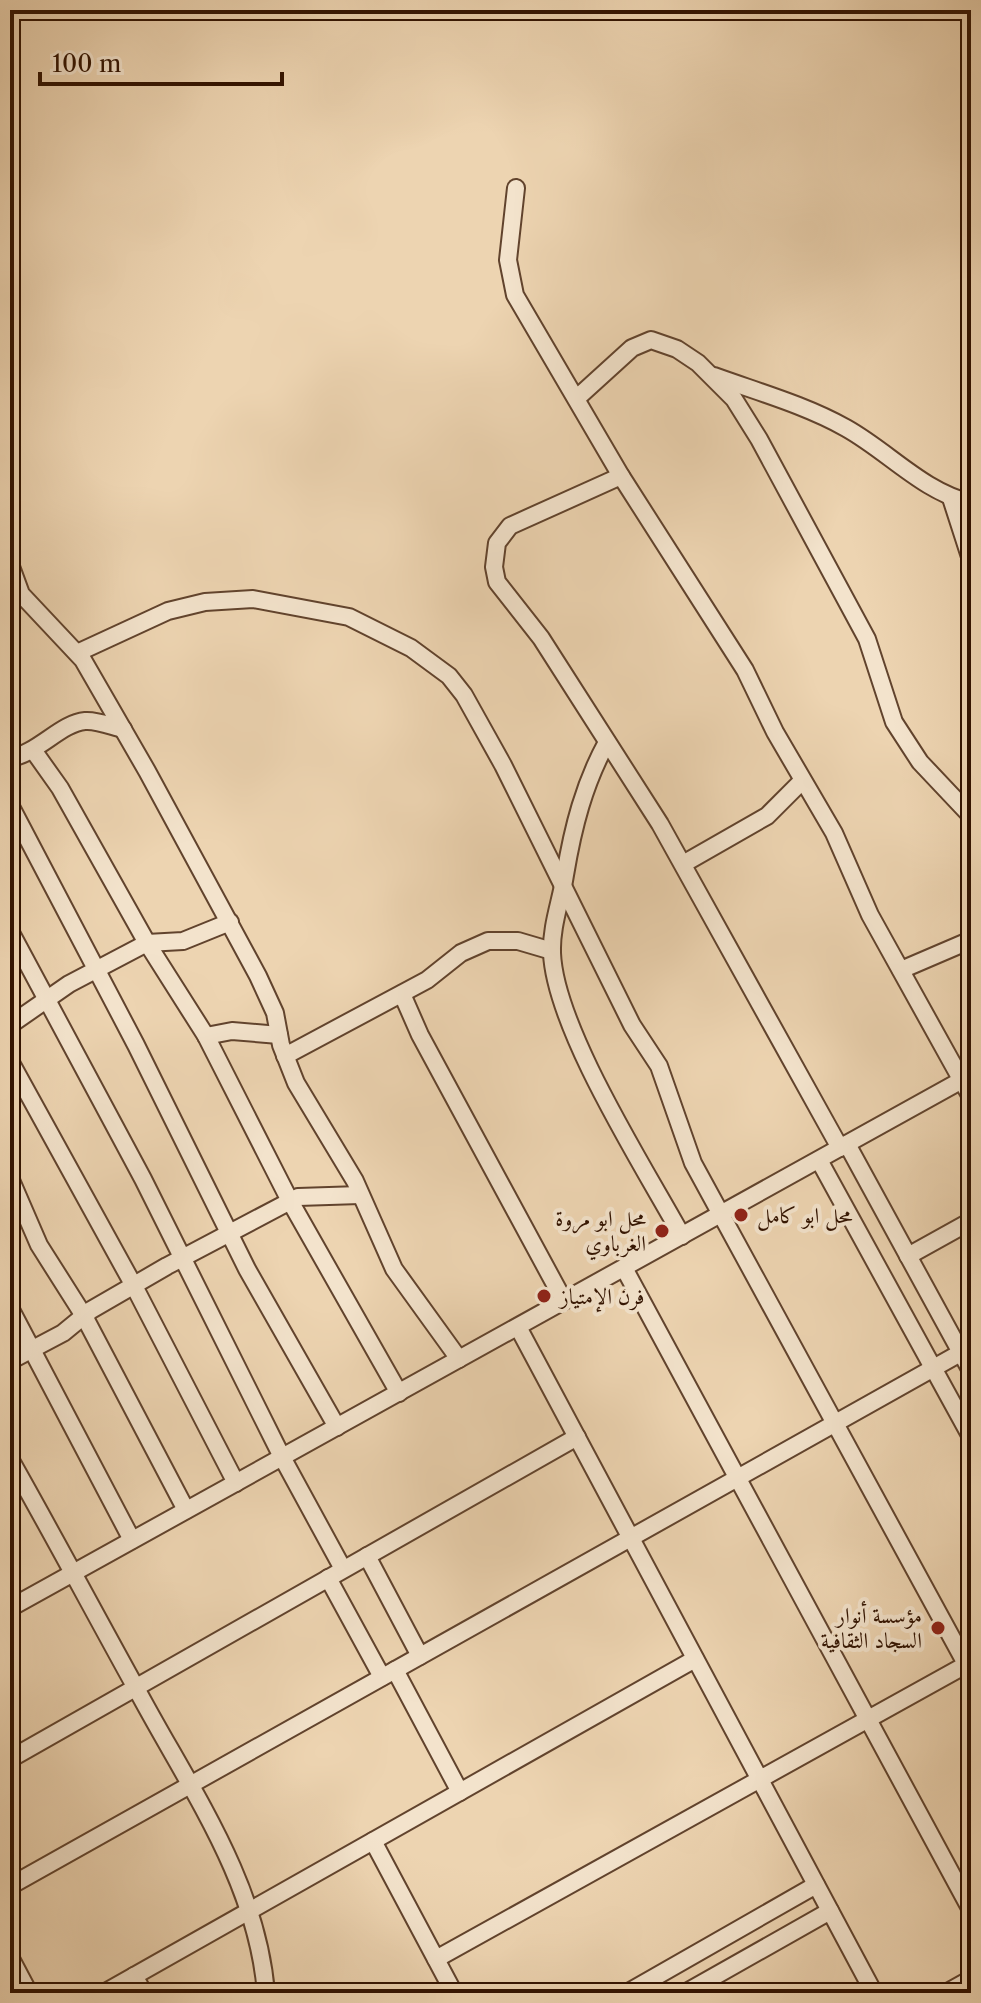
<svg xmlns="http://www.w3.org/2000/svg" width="981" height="2003" font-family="'Libre Caslon Text',Amiri,serif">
  <rect width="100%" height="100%" fill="#edd4b1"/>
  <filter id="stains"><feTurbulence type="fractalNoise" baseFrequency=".0025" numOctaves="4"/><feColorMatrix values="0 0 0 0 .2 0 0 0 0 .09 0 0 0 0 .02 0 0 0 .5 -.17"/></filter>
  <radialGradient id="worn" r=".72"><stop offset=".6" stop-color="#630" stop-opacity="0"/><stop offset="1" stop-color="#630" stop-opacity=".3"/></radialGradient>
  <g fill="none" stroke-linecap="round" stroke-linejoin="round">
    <g stroke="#61432d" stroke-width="20">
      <g id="street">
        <polyline points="516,188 508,260 515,295 621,476 745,670 775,732 834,833 870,915 971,1097"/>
        <path d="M714,376c44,16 91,29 132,52 43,24 76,63 125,75"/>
        <polyline points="577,398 632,348 651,340 677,349 698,363 734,399 759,439 867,639 894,722 920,762 971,816"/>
        <polyline points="621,476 510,526 497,543 494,567 497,582 541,638 660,824 840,1148"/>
        <polyline points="951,498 971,560"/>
        <polyline points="10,564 21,594 83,660 147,771 258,976 275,1013 281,1045 296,1083 355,1181 394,1269 459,1359"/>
        <polyline points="77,653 168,611 205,602 253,599 349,617 411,648 449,676 464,695 503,765 632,1025 659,1066 693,1163 971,1673"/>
        <path d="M607,742c-23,42 -34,85 -42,133 -4,26 -14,51 -13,78 3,75 92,214 130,283"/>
        <polyline points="33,750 60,788 147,943 206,1036 290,1201 399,1393"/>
        <path d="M10,758c27,-4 51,-35 75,-37 12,-1 26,5 38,8"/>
        <polyline points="10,805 136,1045 247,1269 337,1427"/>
        <polyline points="683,864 767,816 802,781"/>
        <polyline points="10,931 143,1179 282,1457 343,1569"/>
        <polyline points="901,970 971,940"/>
        <polyline points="402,994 420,1035 564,1301"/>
        <polyline points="10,1025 69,984 147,943 183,941 230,922"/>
        <polyline points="206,1036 232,1031 279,1035"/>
        <polyline points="285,1056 427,980 461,953 488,941 518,941 552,951"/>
        <polyline points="10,1061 134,1286 236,1483"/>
        <polyline points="847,1144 971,1371"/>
        <polyline points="819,1160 971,1437"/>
        <polyline points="10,1178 39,1245 84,1316 186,1510"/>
        <polyline points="908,1256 971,1221"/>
        <polyline points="624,1268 971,1910"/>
        <polyline points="10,1308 132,1540"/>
        <polyline points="518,1327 874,1993"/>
        <polyline points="10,1361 63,1333 91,1310 167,1266 298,1197 360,1195"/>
        <path d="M10,1459c43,76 84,153 126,229 52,98 121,192 130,305"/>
        <polyline points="367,1556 420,1656"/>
        <polyline points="328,1578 382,1677"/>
        <polyline points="10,1608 971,1075"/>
        <polyline points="395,1670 460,1792"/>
        <polyline points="10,1759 577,1437"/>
        <polyline points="373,1841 454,1993"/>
        <polyline points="10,1886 971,1347"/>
        <polyline points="10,1957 29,1993"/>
        <polyline points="436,1959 971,1662"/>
        <polyline points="134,1976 144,1993"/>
        <polyline points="104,1993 695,1659"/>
        <polyline points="627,1993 816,1885"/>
        <polyline points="685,1993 830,1911"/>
        <polyline points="946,1993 971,1979"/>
      </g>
    </g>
    <use href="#street" stroke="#f3e3cc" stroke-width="16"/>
  </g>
  <g fill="#8f2418" stroke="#f3e3cc" stroke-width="3">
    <circle cx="741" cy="1215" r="8"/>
    <circle cx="662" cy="1231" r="8"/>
    <circle cx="544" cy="1296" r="8"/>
    <circle cx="938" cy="1628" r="8"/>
  </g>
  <g text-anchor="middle" stroke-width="8" stroke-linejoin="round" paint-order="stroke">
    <g font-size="22" fill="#321301" stroke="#f3e3cc" text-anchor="start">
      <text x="757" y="1223">محل ابو كامل</text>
      <text x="646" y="1226" text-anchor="end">محل ابو مروة<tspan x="646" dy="25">الغرباوي</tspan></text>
      <text x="560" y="1304">فرن الإمتياز</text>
      <text x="922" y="1623" text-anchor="end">مؤسسة أنوار<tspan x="922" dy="25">السجاد الثقافية</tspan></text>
    </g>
  </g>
  <rect width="981" height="2003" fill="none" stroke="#edd4b1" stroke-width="40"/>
  <rect x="12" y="12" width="957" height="1979" fill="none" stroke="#321301" stroke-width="4"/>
  <rect x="20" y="20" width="941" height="1963" fill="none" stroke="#321301" stroke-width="2"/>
  <path d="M40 72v12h242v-12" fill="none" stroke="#321301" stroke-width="4"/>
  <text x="52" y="72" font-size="24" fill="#321301" stroke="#f3e3cc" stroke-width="6" paint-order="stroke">100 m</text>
  <rect width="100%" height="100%" filter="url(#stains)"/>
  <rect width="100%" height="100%" fill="url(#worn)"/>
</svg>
